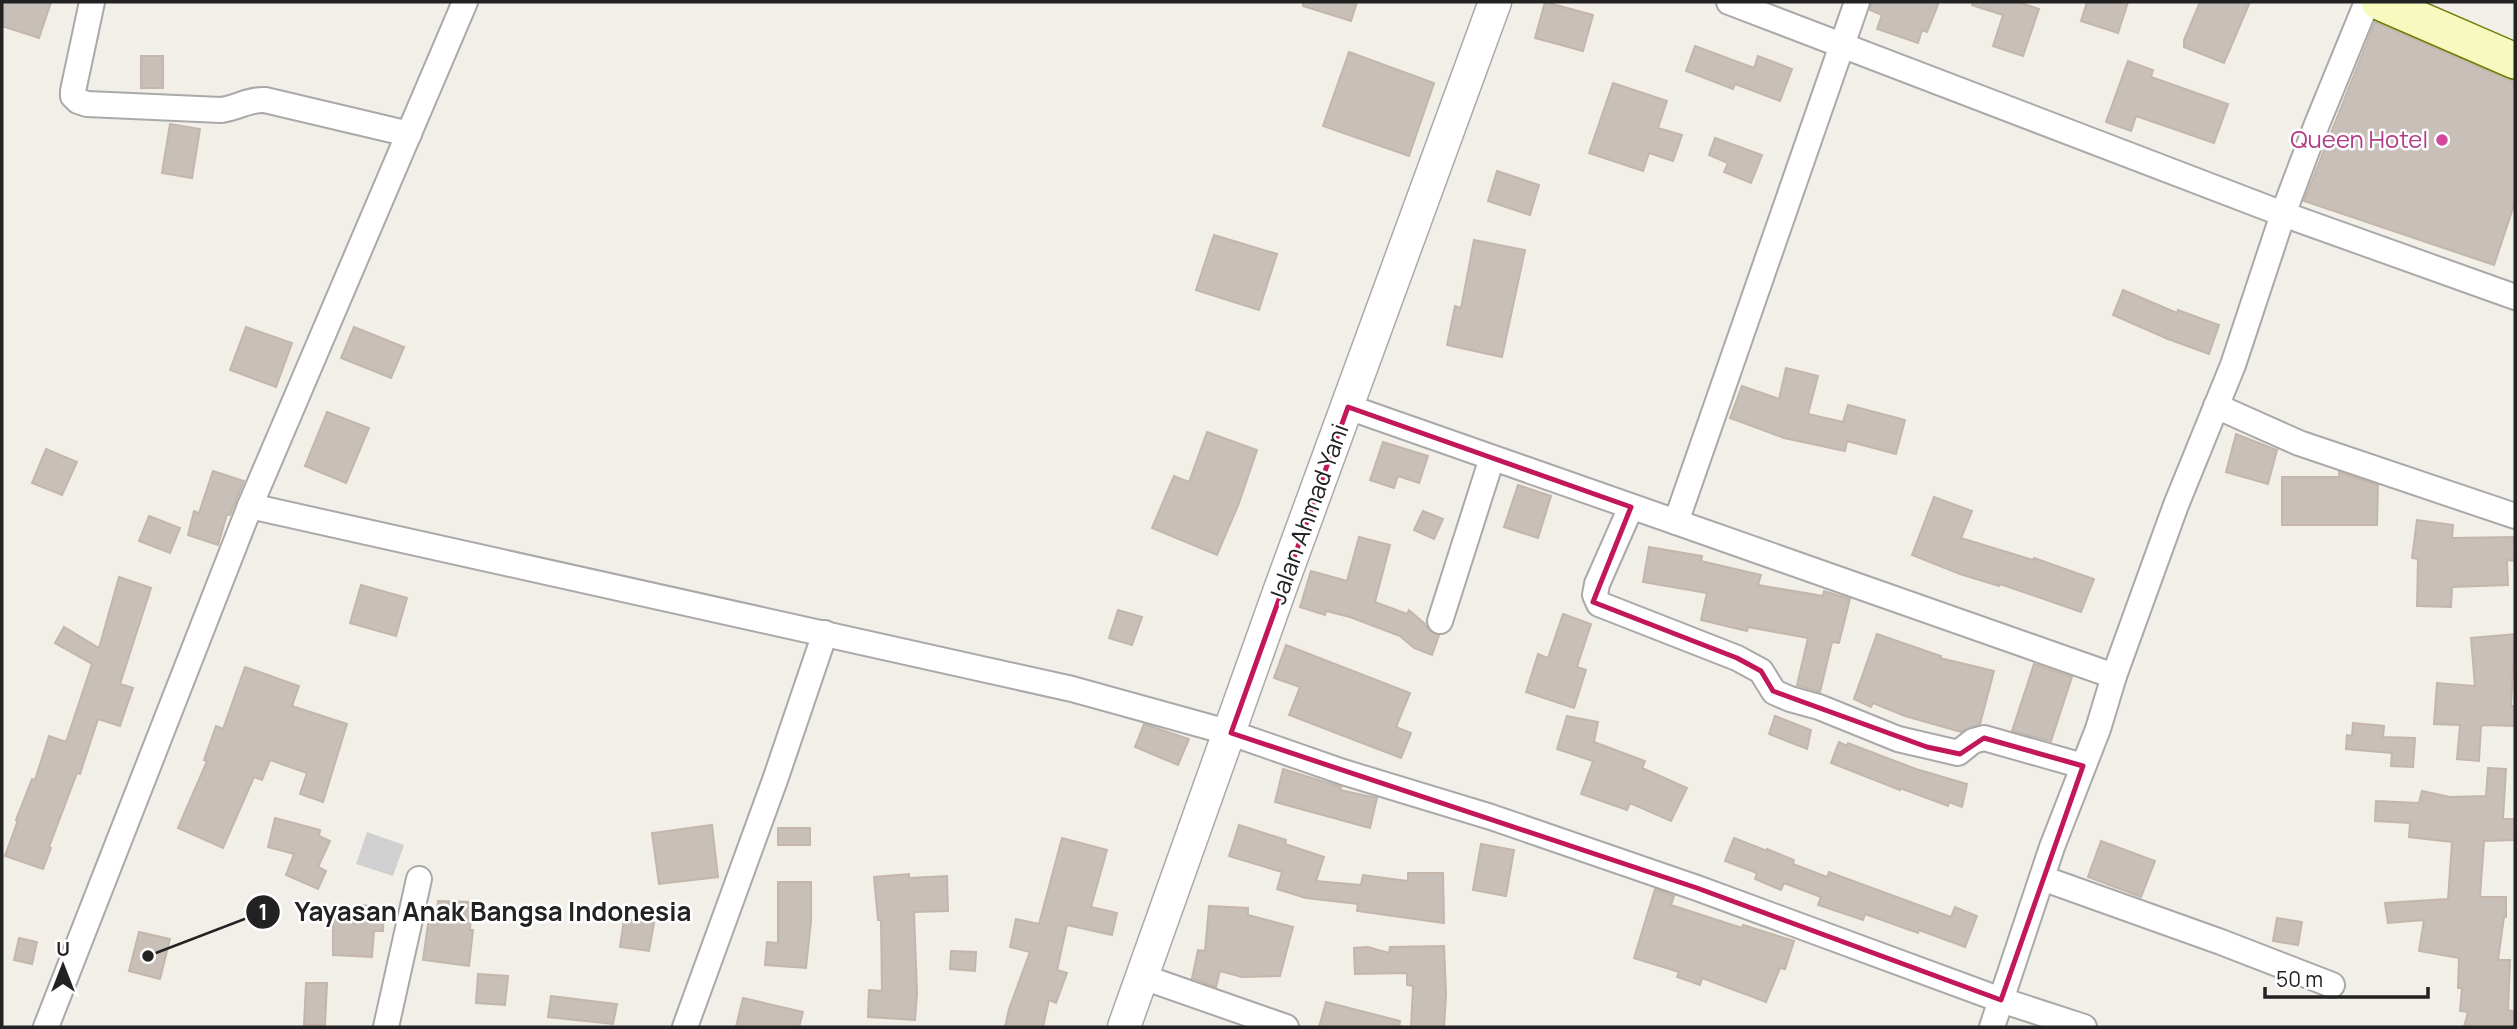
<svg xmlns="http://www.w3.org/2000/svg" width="2517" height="1029" font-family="Manrope,sans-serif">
  <rect width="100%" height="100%" fill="#f2efe9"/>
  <polygon fill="#d0d0d0" points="367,832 404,845 393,876 356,864"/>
  <g fill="#c7bfb8" stroke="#c4b6ab" stroke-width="2">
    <polygon points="2,2 51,2 39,38 2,26"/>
    <polygon points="1303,2 1357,2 1351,21 1303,6"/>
    <polygon points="1545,2 1593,15 1583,51 1535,38"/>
    <polygon points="1872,2 1939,2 1927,32 1922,30 1918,43 1877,29 1882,15 1870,10"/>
    <polygon points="1973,2 2018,2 2039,9 2023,56 1993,46 2003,15 1972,5"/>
    <polygon points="2087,2 2128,2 2118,33 2081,21"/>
    <polygon points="2200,2 2250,2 2224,63 2184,47 2184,40"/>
    <polygon points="2375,22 2507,79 2515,81 2515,202 2494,265 2304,201"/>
    <polygon points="1695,46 1754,68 1758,56 1792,69 1780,101 1735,84 1733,89 1686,71"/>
    <polygon points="1349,52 1434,83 1409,156 1323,126"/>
    <rect x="141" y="56" width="22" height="32"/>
    <polygon points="2128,61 2153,70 2151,77 2228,104 2214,143 2136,116 2131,131 2106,122"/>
    <polygon points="1613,83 1667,101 1658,128 1682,135 1673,161 1649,153 1643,171 1589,153"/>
    <polygon points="170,124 200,129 192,178 162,173"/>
    <polygon points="1715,138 1762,155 1751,183 1724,172 1728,163 1709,155"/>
    <polygon points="1497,171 1539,185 1530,215 1488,201"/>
    <polygon points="1214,235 1277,254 1259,310 1196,290"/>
    <polygon points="1474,240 1525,250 1502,357 1447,345 1455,306 1461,308"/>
    <polygon points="2123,290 2177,313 2178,310 2219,325 2209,354 2168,339 2113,315"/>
    <polygon points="246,327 292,343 276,387 230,370"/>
    <polygon points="354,327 404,347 391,378 341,358"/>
    <polygon points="1786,368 1818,376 1808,414 1843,422 1848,405 1905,420 1896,454 1847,441 1845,451 1784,438 1730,418 1742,386 1779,399"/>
    <polygon points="327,412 369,428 346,483 305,466"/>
    <polygon points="1207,432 1257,450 1239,503 1217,555 1152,528 1174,476 1189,482"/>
    <polygon points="2236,434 2277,450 2268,484 2226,472"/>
    <polygon points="1383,442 1428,456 1419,483 1398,476 1394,488 1370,480"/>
    <polygon points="46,449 77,462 62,495 32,483"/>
    <polygon points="213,471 244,481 230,515 227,514 218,545 188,535 194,511 199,513"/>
    <polygon points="2339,472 2378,485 2377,525 2282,525 2282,477 2339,477"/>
    <polygon points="1518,485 1551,496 1538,538 1504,527"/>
    <polygon points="1934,497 1972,511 1961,538 2033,560 2034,558 2094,579 2081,612 2000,584 1999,586 1960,574 1912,555"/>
    <polygon points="1423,511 1443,519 1434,539 1414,530"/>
    <polygon points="149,516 180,528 170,553 139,541"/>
    <polygon points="2417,520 2453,525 2452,538 2515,537 2515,561 2507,560 2508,585 2452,587 2451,607 2417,606 2418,559 2412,558"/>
    <polygon points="1359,537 1390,545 1375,602 1407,614 1409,610 1425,624 1430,631 1439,635 1432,655 1414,648 1400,636 1350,617 1326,611 1325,615 1300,607 1311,571 1347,581"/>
    <polygon points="1649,547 1702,556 1701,561 1761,575 1758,585 1823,596 1824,591 1850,599 1839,643 1832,642 1820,692 1797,685 1808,638 1748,627 1747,631 1701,620 1707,593 1643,582"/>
    <polygon points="119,577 151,588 120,684 133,688 120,726 98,719 80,774 77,773 49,847 51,848 43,869 5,856 18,820 16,820 32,779 35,780 49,736 66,742 92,664 55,643 64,627 99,648"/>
    <polygon points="361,585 407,598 396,636 350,623"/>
    <polygon points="1118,610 1142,617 1132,645 1109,638"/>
    <polygon points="1563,614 1591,624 1577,667 1586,670 1574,708 1526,692 1538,654 1548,658"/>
    <polygon points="1877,634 1941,656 1940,658 1994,671 1980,724 1961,732 1905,716 1873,703 1871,707 1854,699"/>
    <polygon points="2515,634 2511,706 2515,706 2515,726 2483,725 2481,727 2479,761 2457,759 2460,725 2434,724 2437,683 2475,686 2471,638"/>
    <polygon points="1286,645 1410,693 1396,727 1411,733 1401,758 1289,715 1300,687 1274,678"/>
    <polygon points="2034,664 2072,677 2051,741 2012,731"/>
    <polygon points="245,667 299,686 292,706 347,724 323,802 300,794 307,773 270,760 262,780 254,777 223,848 178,828 207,761 204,760 216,726 223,729"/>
    <polygon points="1567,716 1598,722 1594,742 1645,761 1642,768 1687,788 1671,821 1630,803 1627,810 1581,794 1593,761 1557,749"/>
    <polygon points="1775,716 1811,730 1807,749 1769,734"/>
    <polygon points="2353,723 2384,726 2383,737 2415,738 2413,767 2391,766 2392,753 2346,749 2347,735 2352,736"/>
    <polygon points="1144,724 1189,739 1178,765 1135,747"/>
    <polygon points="1839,742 1847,746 1848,743 1916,769 1967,784 1962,807 1949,802 1948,806 1900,788 1900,790 1831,763"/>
    <polygon points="2488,768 2506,769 2503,819 2515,819 2515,840 2484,841 2480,897 2506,897 2506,917 2504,917 2498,960 2510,960 2508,1010 2515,1012 2515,1027 2464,1027 2468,1012 2460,1011 2462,988 2458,988 2459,958 2419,951 2424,920 2388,923 2385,903 2448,899 2452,842 2409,837 2410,823 2375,821 2376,801 2419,803 2422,791 2450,797 2486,796"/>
    <polygon points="1283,769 1341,787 1340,790 1377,798 1370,828 1275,802"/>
    <polygon points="275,818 320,830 319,836 330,841 318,867 326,871 318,889 286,875 294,854 268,847"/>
    <polygon points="712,825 718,877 659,884 652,833"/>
    <polygon points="1239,825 1286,840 1285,844 1324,857 1316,881 1361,885 1363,875 1408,881 1408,873 1443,873 1444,923 1357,911 1358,904 1306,898 1277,889 1282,872 1229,856"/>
    <rect x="778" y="828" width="32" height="17"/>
    <polygon points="1062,838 1107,850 1091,907 1117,913 1112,935 1067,925 1057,970 1067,973 1056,1003 1049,1000 1043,1027 1005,1027 1009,1009 1030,952 1010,947 1016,919 1039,924"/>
    <polygon points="1734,838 1767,851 1767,849 1794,860 1793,864 1827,877 1829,872 1951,917 1955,907 1977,916 1965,947 1919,930 1918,933 1865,914 1863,920 1818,905 1821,897 1784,883 1781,890 1755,879 1757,873 1725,861"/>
    <polygon points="2101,841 2155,861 2141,897 2088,877"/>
    <polygon points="1481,844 1514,850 1506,896 1473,890"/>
    <polygon points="909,874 909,878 947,876 948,911 914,912 917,993 915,1020 868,1017 869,990 882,991 881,920 878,920 874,877"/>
    <polygon points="778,882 811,882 811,921 806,968 765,965 767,942 778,943"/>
    <polygon points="1655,889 1674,896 1671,905 1742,928 1743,925 1794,941 1785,969 1780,968 1766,1002 1702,978 1700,985 1677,977 1679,972 1634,958"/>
    <polygon points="438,901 472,902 470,930 473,930 469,966 423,960 428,924 437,925"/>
    <polygon points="358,905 384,907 383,931 374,931 372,957 333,955 333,926 327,925 331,908 357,913"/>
    <polygon points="1209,906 1248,908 1248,915 1293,927 1280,976 1242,977 1220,971 1216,987 1192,978 1198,950 1205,951"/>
    <polygon points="2277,918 2302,922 2298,945 2273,941"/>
    <polygon points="624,919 654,923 649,951 620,947"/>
    <polygon points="139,932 170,939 160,979 129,971"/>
    <polygon points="19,938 37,942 32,964 14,960"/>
    <polygon points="1444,946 1446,994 1444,1027 1411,1027 1413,986 1407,985 1407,973 1355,974 1354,948 1368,947 1389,953 1390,947"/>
    <polygon points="951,951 976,952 975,971 950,969"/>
    <polygon points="478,974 508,976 505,1005 476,1003"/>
    <polygon points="306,983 327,983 325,1025 304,1025"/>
    <polygon points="551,996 617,1004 613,1024 548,1017"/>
    <polygon points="743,998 803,1012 799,1027 736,1027"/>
    <polygon points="1326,1002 1400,1021 1399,1027 1319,1027"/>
  </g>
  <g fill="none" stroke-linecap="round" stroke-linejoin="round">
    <g stroke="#a9a9a9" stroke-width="28">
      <g id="minor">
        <path d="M92,2l-19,89v5l5,5 9,3 134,6c16,-2 28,-11 44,-10l144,34"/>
        <polyline points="1729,2 2283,214 2515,297"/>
        <polyline points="1857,2 1676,522 2114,676"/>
        <polyline points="2216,406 2299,443 2515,516"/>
        <polyline points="1348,407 1676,522"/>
        <polyline points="250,506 1072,689 1231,733 1343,772 1491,817 1697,888 2001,1000 2084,1027"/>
        <polyline points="1631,507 1597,584 1595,595 1599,604 1737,658 1761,671 1774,692 1790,699 1819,707 1898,739 1958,753 1973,741 1984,738 2083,766"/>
        <polyline points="1440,621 1492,458"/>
        <polyline points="2042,878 2221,942 2332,985"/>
        <polyline points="1143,977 1286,1027"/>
        <polyline points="46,1027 250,506 465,2"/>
        <polyline points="386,1027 419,879"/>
        <polyline points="685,1027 775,780 825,633"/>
        <polyline points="1992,1027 2052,847 2098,729 2114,676 2176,505 2233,365 2283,214 2317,124 2367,2"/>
      </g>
    </g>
    <g stroke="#a9a9a9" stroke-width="35">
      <polyline id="tertiary" points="1124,1027 1279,592 1495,2"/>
    </g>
    <g stroke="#707d05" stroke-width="38">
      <polyline id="secondary" points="2379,2 2515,61"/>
    </g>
    <use href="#minor" stroke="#fff" stroke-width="24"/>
    <use href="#tertiary" stroke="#fff" stroke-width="32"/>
    <use href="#secondary" stroke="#f7fabf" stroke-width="35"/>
  </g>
  <path fill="none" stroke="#c2185b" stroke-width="5" stroke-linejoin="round" d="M1348,407l283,100 -38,95 144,56 24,13 12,20 154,56 33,7 24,-16 99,28 -82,234 -304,-112 -466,-155z"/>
  <circle fill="#d1479c" stroke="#fff" stroke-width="2.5" cx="2442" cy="140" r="7"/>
  <g text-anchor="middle" stroke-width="5" stroke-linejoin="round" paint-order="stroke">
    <g font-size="24" fill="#b23c85" stroke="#fff" text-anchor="end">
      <text x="2428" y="148">Queen Hotel</text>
    </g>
    <g font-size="24" fill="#222" stroke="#fff">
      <text transform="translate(1309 514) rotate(-70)" y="8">Jalan Ahmad Yani</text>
    </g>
  </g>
  <path fill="none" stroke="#222" stroke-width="2.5" d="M148 956L263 912"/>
  <g fill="#222" stroke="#fff" stroke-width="2.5">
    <circle cx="148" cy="956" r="7"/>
    <circle cx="263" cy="912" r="18"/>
  </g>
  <g font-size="21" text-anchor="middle" font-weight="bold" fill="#fff">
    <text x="263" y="920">1</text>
  </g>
  <g font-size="26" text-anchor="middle" font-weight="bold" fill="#222" stroke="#fff" stroke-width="5" stroke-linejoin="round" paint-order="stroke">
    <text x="493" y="921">Yayasan Anak Bangsa Indonesia</text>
  </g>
  <rect width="2517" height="1029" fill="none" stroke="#222222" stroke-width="7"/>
  <g transform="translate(63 966)" stroke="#ffffff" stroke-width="5" paint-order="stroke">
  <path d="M0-5L12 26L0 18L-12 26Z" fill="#222222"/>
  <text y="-10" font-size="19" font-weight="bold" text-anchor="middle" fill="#222222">U</text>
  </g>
  <path d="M2265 987v10h163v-10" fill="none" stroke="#222222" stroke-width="3.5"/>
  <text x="2276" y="987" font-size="21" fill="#222222" stroke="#ffffff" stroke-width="5" paint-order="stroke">50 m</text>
</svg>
